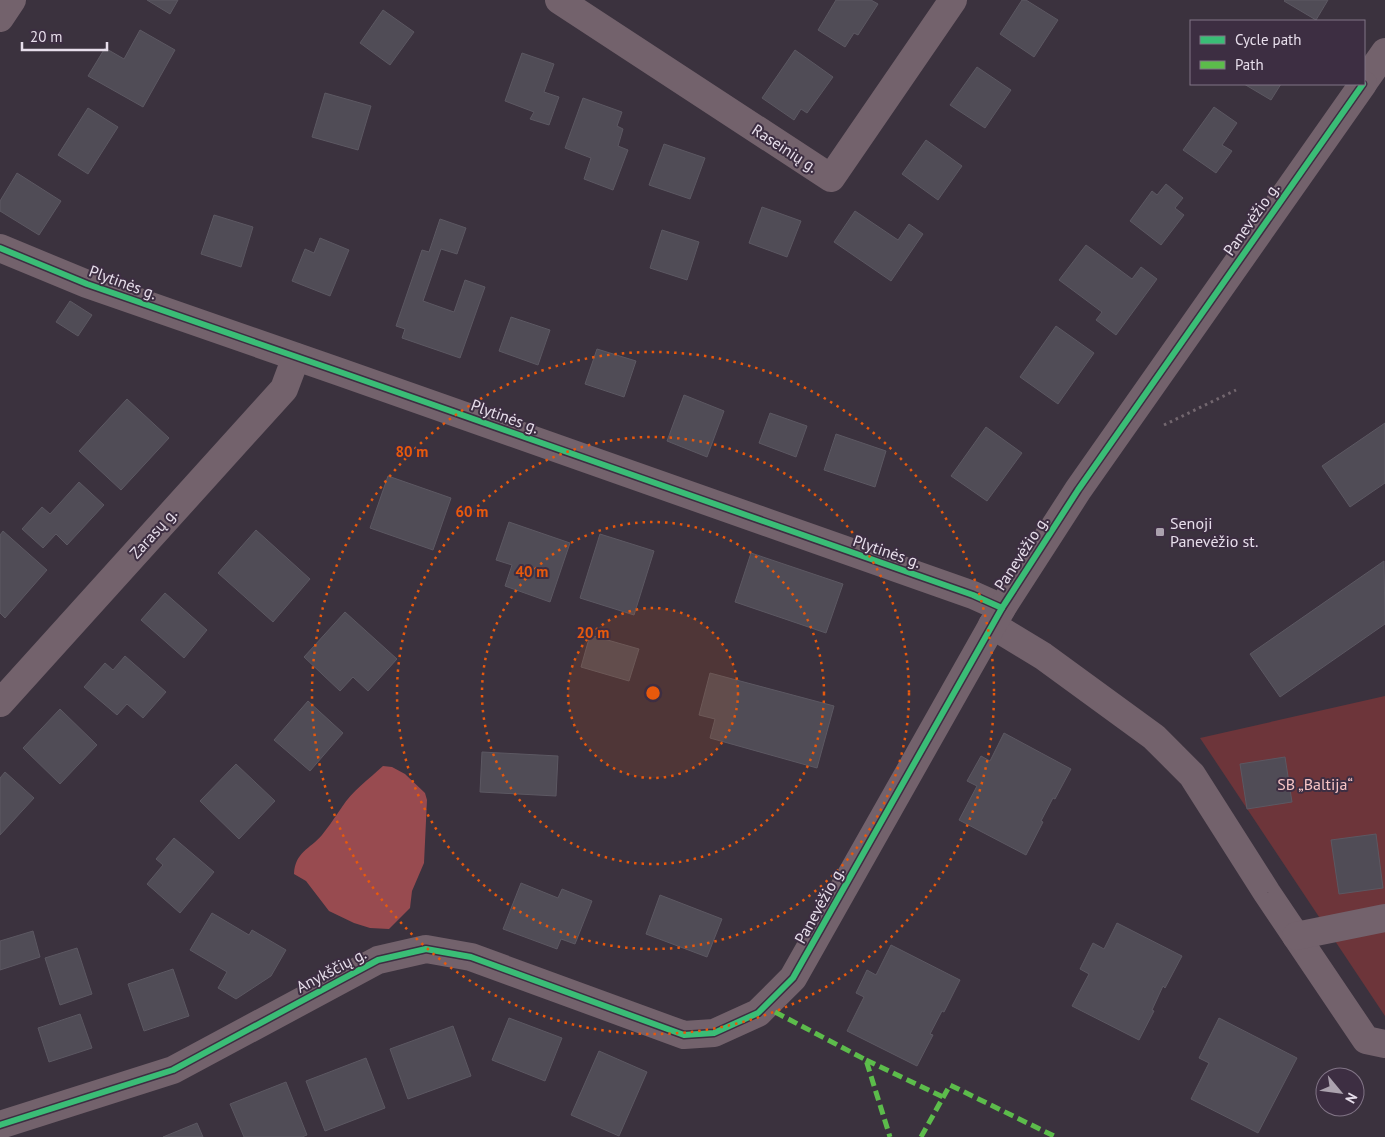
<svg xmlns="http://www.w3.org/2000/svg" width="1385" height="1137" font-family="'PT Sans',sans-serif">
  <rect width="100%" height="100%" fill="#3b323e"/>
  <polygon fill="#6d353a" points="1385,696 1385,1016 1200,738"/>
  <path fill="#984b50" d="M383,766l9,1 13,7 20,19 2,7 -3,63 -12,28 -2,17 -21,21 -19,-1 -16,-5 -25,-12 -23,-30 -12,-7c1,-22 16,-25 28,-39 8,-10 13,-18 20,-28 10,-16 27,-28 41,-41z"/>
  <g fill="#504c56" stroke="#5c5862">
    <polygon points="147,0 178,0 170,14"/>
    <polygon points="836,0 871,0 878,4 858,35 854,33 845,47 818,30"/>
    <polygon points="1022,0 1026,0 1058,20 1034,57 1000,34"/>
    <polygon points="1285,0 1328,0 1316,20 1284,1"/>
    <polygon points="383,10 414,32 390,65 360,43"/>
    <polygon points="140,30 175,50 143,107 88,76 105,48 124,59"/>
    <polygon points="795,50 833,77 807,113 801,109 794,120 762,98"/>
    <polygon points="522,53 554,64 544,92 559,97 549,125 530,119 534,112 505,101"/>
    <polygon points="977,67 1011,90 985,128 950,105"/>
    <polygon points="1244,84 1281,84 1271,100"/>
    <polygon points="325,93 371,106 358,150 312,137"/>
    <polygon points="583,98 622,112 617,126 623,129 618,146 628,150 613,190 584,179 591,158 565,148"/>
    <polygon points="1214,107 1237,123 1222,145 1232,151 1216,173 1183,150"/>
    <polygon points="88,108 118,127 88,174 58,155"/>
    <polygon points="926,140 962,166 938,200 902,174"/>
    <polygon points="664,144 705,158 690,199 649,185"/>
    <polygon points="17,173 61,201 39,235 0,211 0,201"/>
    <polygon points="1166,184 1183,198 1175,208 1184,215 1161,245 1130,221 1152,191 1157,195"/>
    <polygon points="762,207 801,221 787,257 749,243"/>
    <polygon points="855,211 898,240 909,224 923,234 891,281 834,242"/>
    <polygon points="214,215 253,227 241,267 201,254"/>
    <polygon points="440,219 466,228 457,254 441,249 423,301 454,312 465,280 485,287 460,358 402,338 405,329 396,326 422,250 429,252"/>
    <polygon points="662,230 699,242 687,280 650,268"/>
    <polygon points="320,238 349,250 330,296 292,281 305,249 314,253"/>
    <polygon points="1086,245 1132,279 1141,267 1157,279 1116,335 1096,320 1102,312 1059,280"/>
    <polygon points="70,301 92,315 78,336 56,322"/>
    <polygon points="511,317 550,330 538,365 499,351"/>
    <polygon points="1056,326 1094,353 1058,404 1020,377"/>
    <polygon points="597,349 636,361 624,397 585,384"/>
    <polygon points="684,395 724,411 707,457 667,441"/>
    <polygon points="127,399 169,438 121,490 79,451"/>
    <polygon points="770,413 807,426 796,457 759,443"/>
    <polygon points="1385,423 1385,483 1350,507 1322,466"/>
    <polygon points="986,427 1022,453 987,501 951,476"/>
    <polygon points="836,434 886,451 875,487 824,470"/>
    <polygon points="388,476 451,498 433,550 370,528"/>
    <polygon points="79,482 104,505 67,545 56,534 43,548 22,529 42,507 50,514"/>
    <polygon points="509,522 570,543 550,602 505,586 512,565 496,560"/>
    <polygon points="256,530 310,579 273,622 218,573"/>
    <polygon points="3,531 47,570 5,618 0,613 0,535"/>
    <polygon points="600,534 654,551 634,615 580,598"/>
    <polygon points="751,553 843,584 826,633 735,602"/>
    <polygon points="1384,561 1385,624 1280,697 1250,654"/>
    <polygon points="165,593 207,630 184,658 141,620"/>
    <polygon points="345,612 397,659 368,691 353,677 340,691 304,657"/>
    <polygon points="590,635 639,649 629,681 581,667"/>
    <polygon points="125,656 166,692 143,718 127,704 117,715 84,687 105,663 113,670"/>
    <polygon points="710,673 834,706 817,768 710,738 715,719 699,715"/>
    <polygon points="308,701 343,733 310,771 274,740"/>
    <polygon points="60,709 97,745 60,784 23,748"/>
    <polygon points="1004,733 1071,769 1055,799 1053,798 1041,821 1043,822 1026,855 959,820 977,786 967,781 981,756 990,761"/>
    <polygon points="482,752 558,756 556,796 480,792"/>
    <polygon points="1285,757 1292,802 1247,809 1240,764"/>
    <polygon points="236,764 275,801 239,839 200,801"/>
    <polygon points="5,772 34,798 0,835 0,778"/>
    <polygon points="1376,834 1383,888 1339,894 1331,840"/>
    <polygon points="174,838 214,872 180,913 147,884 163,865 156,859"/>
    <polygon points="521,883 558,898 562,889 592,901 575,944 561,939 557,949 503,929"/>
    <polygon points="660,895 722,919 707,957 646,934"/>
    <polygon points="212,913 249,935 252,930 286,950 271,976 236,999 218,988 227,972 190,950"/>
    <polygon points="1117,923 1182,956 1165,988 1163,986 1152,1010 1154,1011 1139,1040 1072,1006 1089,974 1080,969 1093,943 1104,949"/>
    <polygon points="33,931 40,957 0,970 0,941"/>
    <polygon points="891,945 960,980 944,1012 942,1011 930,1034 933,1035 917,1066 847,1031 864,997 856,993 867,970 876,975"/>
    <polygon points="77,948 92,994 60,1005 45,958"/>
    <polygon points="173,969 189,1016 144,1031 128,984"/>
    <polygon points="80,1014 92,1048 49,1062 38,1028"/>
    <polygon points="509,1018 562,1038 545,1081 492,1060"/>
    <polygon points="1219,1018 1297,1058 1258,1133 1191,1099 1209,1063 1199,1058"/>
    <polygon points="453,1026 471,1076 408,1099 390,1049"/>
    <polygon points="599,1051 647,1072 619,1136 571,1115"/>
    <polygon points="366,1058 385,1108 325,1131 306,1081"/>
    <polygon points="286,1082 307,1135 302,1137 244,1137 230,1104"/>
    <polygon points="197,1123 203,1137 163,1137"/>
  </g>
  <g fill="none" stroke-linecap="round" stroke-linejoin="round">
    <polyline stroke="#73676f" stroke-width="3" stroke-dasharray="2.5 4" stroke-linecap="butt" points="1164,425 1236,390"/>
    <g stroke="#73626c" stroke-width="28">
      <polyline points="559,0 831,178 953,0"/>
      <polyline points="0,18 12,0"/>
      <polyline points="1364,82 1385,52"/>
      <polyline points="0,248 87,284 340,372 973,595 1002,608"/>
      <polyline points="992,625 1043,656 1154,737 1192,775 1267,893 1366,1040 1385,1044"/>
      <polyline points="0,703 284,389 296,357"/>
      <polyline points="1296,936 1385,918"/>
      <polyline points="0,1125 173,1070 378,960 426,949 471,957 684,1035 714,1033 758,1013 793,978 1002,608 1078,490 1363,84"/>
    </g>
    <g stroke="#5cbc4b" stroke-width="5" stroke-dasharray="10 5" stroke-linecap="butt">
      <polyline points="775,1012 866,1060 890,1137"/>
      <polyline points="866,1060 943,1097"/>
      <polyline points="921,1137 950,1085 1056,1137"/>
    </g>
    <g stroke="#3d2e42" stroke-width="9">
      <g id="cycleway">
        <polyline points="0,248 87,284 340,372 973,595 1002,608"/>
        <polyline points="0,1125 173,1070 378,960 426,949 471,957 684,1035 714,1033 758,1013 793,978 1002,608 1078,490 1363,84"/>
      </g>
    </g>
    <use href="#cycleway" stroke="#3abd76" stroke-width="6"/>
  </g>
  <circle cx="653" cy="693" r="85" fill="#e8590c" fill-opacity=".12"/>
  <g fill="none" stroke="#e8590c" stroke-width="2.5" stroke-dasharray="2.5 5">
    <circle cx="653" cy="693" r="85"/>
    <circle cx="653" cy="693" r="171"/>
    <circle cx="653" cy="693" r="256"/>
    <circle cx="653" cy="693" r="341"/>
  </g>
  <rect fill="#aba2ae" stroke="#3d2e42" stroke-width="2" x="1155" y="527" width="10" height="10" rx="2.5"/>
  <g text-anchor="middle" stroke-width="4" stroke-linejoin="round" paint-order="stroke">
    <g font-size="16" fill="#e7deeb" stroke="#3d2e42">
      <text transform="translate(785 148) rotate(33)" y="6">Raseinių g.</text>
      <text transform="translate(1251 219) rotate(-55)" y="6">Panevėžio g.</text>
      <text transform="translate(123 282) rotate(20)" y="6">Plytinės g.</text>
      <text transform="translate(505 416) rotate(20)" y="6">Plytinės g.</text>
      <text transform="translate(153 533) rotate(-48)" y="6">Zarasų g.</text>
      <text transform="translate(887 551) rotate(19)" y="6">Plytinės g.</text>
      <text transform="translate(1021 553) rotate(-57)" y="6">Panevėžio g.</text>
      <text transform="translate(819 905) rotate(-61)" y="6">Panevėžio g.</text>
      <text transform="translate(331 970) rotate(-28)" y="6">Anykščių g.</text>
    </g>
    <g font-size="16" fill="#e7deeb" stroke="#3d2e42" text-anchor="start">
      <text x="1170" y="529">Senoji<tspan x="1170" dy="18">Panevėžio st.</tspan></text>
    </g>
    <g font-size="16" fill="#f8c5c5" stroke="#3d2e42">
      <text x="1315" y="790">SB „Baltija“</text>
    </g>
  </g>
  <circle cx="653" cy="693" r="8" fill="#e8590c" stroke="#3d2e42" stroke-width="2.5"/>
  <g font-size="15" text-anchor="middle" font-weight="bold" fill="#e8590c" stroke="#3d2e42" stroke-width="4" stroke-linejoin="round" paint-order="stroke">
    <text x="412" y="457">80 m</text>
    <text x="472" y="517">60 m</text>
    <text x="532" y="577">40 m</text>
    <text x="593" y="638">20 m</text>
  </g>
  <rect x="1190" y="20" width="175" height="65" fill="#3d2e42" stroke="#817486"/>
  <rect x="1200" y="36" width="25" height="8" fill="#3abd76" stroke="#817486"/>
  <text x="1235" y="45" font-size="15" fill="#e7deeb">Cycle path</text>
  <rect x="1200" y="61" width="25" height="8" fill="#5cbc4b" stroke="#817486"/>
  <text x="1235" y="70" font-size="15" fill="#e7deeb">Path</text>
  <g transform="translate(1340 1092) rotate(119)"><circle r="24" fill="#3d2e42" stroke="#817486"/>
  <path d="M0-4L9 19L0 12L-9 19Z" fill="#aba2ae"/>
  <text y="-8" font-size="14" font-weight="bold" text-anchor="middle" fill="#e7deeb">N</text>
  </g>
  <path d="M22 42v8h85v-8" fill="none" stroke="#e7deeb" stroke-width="2.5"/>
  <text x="30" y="42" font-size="15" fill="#e7deeb" stroke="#3d2e42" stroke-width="4" paint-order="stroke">20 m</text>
</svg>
